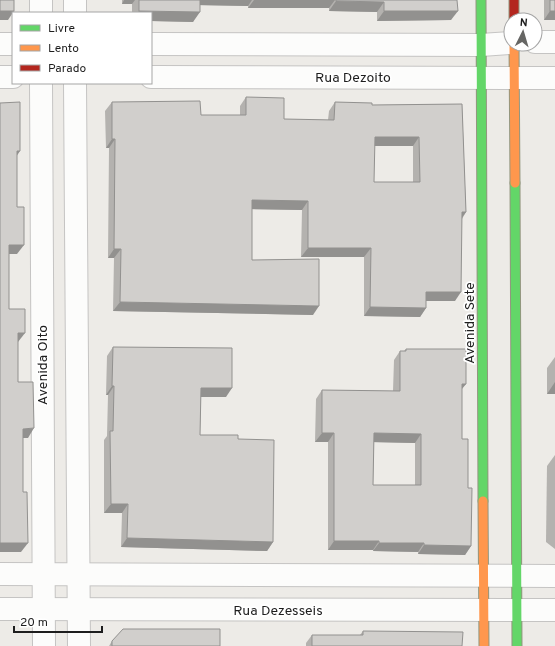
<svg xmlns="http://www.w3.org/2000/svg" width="555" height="646" font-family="Overpass,sans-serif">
  <rect width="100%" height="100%" fill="#edebe7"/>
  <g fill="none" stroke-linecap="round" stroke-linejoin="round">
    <g stroke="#c5c4c3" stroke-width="24">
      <g id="street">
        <polyline points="41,0 41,13"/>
        <polyline points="75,0 75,13"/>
        <polyline points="535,42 555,42"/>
        <polyline points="0,44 13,44"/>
        <polyline points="151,44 481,45 511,43"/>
        <polyline points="0,77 13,77"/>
        <polyline points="151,77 555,78"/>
        <polyline points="41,83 44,646"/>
        <polyline points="75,83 79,646"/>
        <polyline points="0,574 555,576"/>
        <polyline points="0,609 555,610"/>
      </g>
    </g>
    <g stroke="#93967f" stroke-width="11">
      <g id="fast">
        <polyline points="481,0 483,501"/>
        <polyline points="515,183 517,646"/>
      </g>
    </g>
    <g stroke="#93967f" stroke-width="11">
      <g id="slow">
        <polyline points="514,44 515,183"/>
        <polyline points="483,501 484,646"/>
      </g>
    </g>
    <g stroke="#93967f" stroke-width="11">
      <polyline id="jam" points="514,0 514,20"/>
    </g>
    <use href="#street" stroke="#fcfcfb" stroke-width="22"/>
    <use href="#fast" stroke="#63d668" stroke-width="9"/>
    <use href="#slow" stroke="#ff974d" stroke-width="9"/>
    <use href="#jam" stroke="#b3261e" stroke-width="9"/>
  </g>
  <g fill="#b4b2af" fill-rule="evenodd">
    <polygon points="122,0 457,0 451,20 377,21 377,12 329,11 329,8 248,8 248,6 200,5 193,22 151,21 151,13 132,13 132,4 122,4"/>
    <rect x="544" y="0" width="11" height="20"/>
    <path d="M246,97l38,22 44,1 1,-9 6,-9 37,3 90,-1 4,108 -4,7 -7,82h-29v7l-6,9 -56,-1v-59h-63l1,-47 -50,-1v51l61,55 -200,-4 1,-53h-6l1,-110h-3l-1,-37 7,-9 89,13h39v-9zM374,146h39v36h-39z"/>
    <polygon points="113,347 226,397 201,397 200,435 238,439 273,542 267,551 121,547 122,513 104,513 104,440 107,436 108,395 106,395 107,356"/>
    <path d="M406,349l60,35 -4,5v50l6,49 3,58 -6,9 -47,-1v-2l-45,-1v-1h-45v-108h-13l1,-43 6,-9 71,1 1,-31 6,-9h4zM374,442l41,1v42h-42z"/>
    <polygon points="555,357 555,394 547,394 547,368"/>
    <polygon points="555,455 555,549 546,542 547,466"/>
    <polygon points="363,631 462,646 306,646 306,643 312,635 360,635"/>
    <polygon points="112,641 220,646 109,646"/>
  </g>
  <g fill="#92918f">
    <polygon points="124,0 135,0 132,4 122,4"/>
    <polygon points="197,0 252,0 248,6 193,5"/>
    <polygon points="254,0 335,0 329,8 248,8"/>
    <polygon points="336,1 384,2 377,12 329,11"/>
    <polygon points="0,11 14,11 8,20 0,20"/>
    <polygon points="139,11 200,12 193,22 151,21 151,13 137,13"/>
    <polygon points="384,11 458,11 451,20 377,21"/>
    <polygon points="550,11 555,11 555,20 544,20"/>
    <polygon points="375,137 419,137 413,146 368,146"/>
    <polygon points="112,139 115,139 109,148 106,148"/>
    <polygon points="17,151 20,151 14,160"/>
    <polygon points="252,200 308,201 302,210 246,209"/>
    <polygon points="462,212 466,212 459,222"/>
    <polygon points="9,245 24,245 17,254 3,254"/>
    <polygon points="308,248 371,248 364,257 301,257"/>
    <polygon points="114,249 121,249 114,258 108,258"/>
    <polygon points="426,292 461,292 455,301 420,301"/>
    <polygon points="120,302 319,306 313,315 113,311"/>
    <polygon points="370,307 426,308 420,317 364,316"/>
    <polygon points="18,333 25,333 18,342 11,342"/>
    <polygon points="555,382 555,394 547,394"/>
    <polygon points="462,384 466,384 459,392"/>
    <polygon points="112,386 114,386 108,395 106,395"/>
    <polygon points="201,388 232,388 226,397 194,397"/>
    <polygon points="34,428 28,438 16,438 23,429"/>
    <polygon points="322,433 334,433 328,442 315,442"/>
    <polygon points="374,433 421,434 415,443 368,442"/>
    <polygon points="111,504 128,504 122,513 104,513"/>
    <polygon points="127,538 273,542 267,551 121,547"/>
    <polygon points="334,541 379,541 373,550 328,550"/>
    <polygon points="0,543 28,543 21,552 0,552"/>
    <polygon points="379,543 424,543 418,552 373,551"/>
    <polygon points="424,545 471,546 465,555 418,554"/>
  </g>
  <g fill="#d1cfcc" stroke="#92918f" fill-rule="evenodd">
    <rect x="0" y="0" width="14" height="11"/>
    <polygon points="139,0 200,0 200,12 139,11"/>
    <polygon points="336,0 457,0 458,11 384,11 384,2 336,1"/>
    <rect x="550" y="0" width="5" height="11"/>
    <path d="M246,97l38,1v21l50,1 1,-18 37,1v2l90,-1 4,108h-4l-1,80h-35v16l-56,-1 1,-59h-63v-47l-56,-1v60l67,-1v47l-199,-4 1,-53h-7l1,-110h-3v-37l88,-1 1,14h45zM375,137h44l1,45h-46z"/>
    <polygon points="20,102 20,151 17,151 17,207 24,207 24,245 9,245 9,309 25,309 25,333 18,333 18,382 33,382 34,428 23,429 23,492 27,492 28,543 0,543 0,103"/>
    <polygon points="113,347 232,348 232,388 201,388 200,435 238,435 238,439 274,440 273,542 127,538 128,504 111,504 110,431 113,431 114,386 112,386"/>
    <path d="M406,349h60v35h-4v55h6v49h4l-1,58 -47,-1v-2h-45v-2h-45v-108h-12v-43l78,1v-40h6zM374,433l47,1v51h-48z"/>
    <polygon points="123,629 220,629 220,646 112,646 112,641"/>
    <polygon points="363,631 463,632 462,646 312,646 312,635 363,635"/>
  </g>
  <g text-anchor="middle" stroke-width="3.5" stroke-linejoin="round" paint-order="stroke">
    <g font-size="14" fill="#1e1e1e" stroke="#fff">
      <text x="353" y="82">Rua Dezoito</text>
      <text transform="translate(469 323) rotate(-90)" y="5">Avenida Sete</text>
      <text transform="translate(42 365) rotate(-90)" y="5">Avenida Oito</text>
      <text x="278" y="615">Rua Dezesseis</text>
    </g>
  </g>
  <rect x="12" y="12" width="140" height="72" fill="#ffffff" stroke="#a5a5a5"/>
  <rect x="20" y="25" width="20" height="6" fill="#63d668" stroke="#a5a5a5"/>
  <text x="48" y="32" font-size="12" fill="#1e1e1e">Livre</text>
  <rect x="20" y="45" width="20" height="6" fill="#ff974d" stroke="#a5a5a5"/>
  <text x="48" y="52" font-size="12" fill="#1e1e1e">Lento</text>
  <rect x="20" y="65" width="20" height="6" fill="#b3261e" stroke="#a5a5a5"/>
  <text x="48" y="72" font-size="12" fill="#1e1e1e">Parado</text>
  <g transform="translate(523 32) rotate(5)"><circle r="19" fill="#ffffff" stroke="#a5a5a5"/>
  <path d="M0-3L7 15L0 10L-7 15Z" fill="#666664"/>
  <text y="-6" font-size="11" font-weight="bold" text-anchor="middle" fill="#1e1e1e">N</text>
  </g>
  <path d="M14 626v6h88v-6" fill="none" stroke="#1e1e1e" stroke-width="2"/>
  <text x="20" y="626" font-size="12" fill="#1e1e1e" stroke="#ffffff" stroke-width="3" paint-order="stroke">20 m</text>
</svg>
